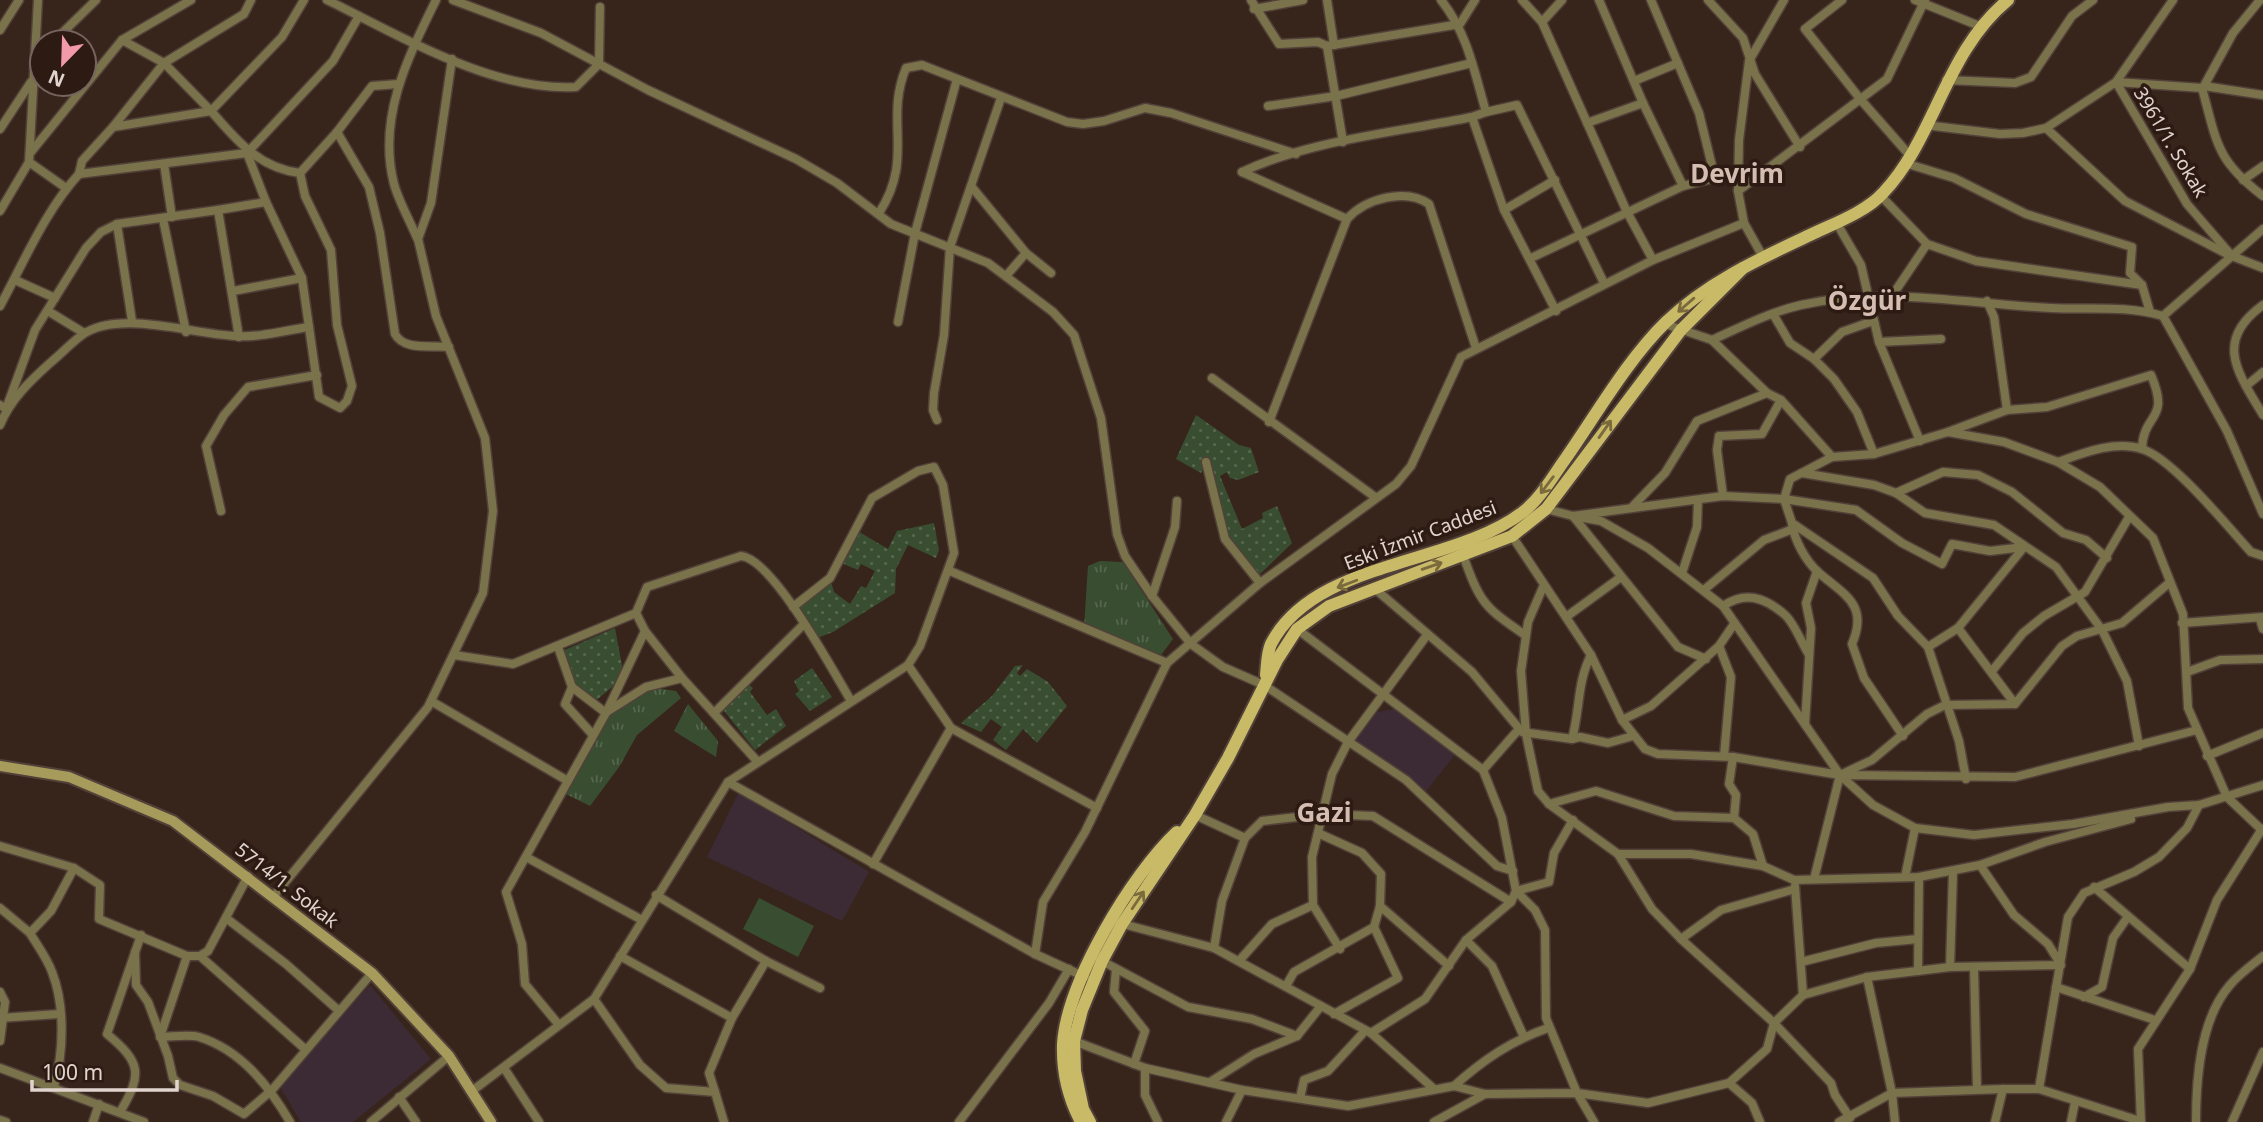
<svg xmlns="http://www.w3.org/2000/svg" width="2263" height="1122" font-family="'Noto Sans',sans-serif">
  <defs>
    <pattern id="grass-dots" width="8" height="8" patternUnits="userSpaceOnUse" patternTransform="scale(1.75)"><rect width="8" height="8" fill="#394e31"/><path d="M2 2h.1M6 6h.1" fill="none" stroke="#55674e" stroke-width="1.8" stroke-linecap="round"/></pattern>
    <pattern id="park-tufts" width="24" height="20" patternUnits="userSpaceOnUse" patternTransform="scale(1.75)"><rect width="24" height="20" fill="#394e31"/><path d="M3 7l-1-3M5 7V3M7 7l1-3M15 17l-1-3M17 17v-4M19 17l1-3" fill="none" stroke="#55674e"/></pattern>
  </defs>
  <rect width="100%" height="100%" fill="#37251c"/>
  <g fill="#3c2b35">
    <polygon points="1400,708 1456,753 1424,794 1352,740 1367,714"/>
    <polygon points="739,792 869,872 842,921 707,857"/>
    <polygon points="370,985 431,1059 353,1122 301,1122 279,1085"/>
  </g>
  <g fill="url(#grass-dots)">
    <polygon points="1196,415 1239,445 1251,448 1259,472 1238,480 1230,478 1227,472 1220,476 1242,529 1263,518 1262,513 1277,506 1292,543 1256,578 1225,539 1206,464 1201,473 1176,459"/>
    <polygon points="934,523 939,550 936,558 908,545 896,569 895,593 833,632 817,638 793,607 830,578 834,592 850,604 861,586 866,588 875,571 861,564 858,570 839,562 856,530 888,549 897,531"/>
    <polygon points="615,628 624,677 593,703 572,687 560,652"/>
    <polygon points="1023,665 1017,673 1020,676 1027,669 1048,682 1067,706 1037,743 1023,729 1006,750 993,740 1002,727 991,719 981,732 961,723 992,696 1015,666"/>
    <polygon points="812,668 832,697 810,711 795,694 799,691 794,681"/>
    <polygon points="746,682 753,688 750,692 767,715 776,709 786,726 755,750 721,707"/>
  </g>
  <g fill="url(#park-tufts)">
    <polygon points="1100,561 1123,562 1173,639 1158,659 1084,628 1088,566"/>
    <polygon points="646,687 676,691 681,698 637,735 619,767 590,806 562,792 606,713"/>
    <polygon points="688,704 718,741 716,757 674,731"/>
  </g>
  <polygon fill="#394e31" points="759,898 814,926 798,957 743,929"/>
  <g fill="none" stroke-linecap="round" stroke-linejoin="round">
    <g stroke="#524139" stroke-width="11">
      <g id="street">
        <path d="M304,0l-22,37 -71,74c26,30 48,57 89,62l37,-41 35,-46 26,-2"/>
        <path d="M327,0c74,36 166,92 249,87l23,-23 1,-57"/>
        <polyline points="453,0 541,33 648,90 796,159 837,183 891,224 988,263 1053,312 1074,335 1101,418 1117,534 1125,556 1152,596 1191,644 1223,667 1264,685 1406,780 1497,866 1513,871"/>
        <polyline points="1251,0 1279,44 1318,42 1327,46 1460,24 1475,0"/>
        <polyline points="1327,0 1334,45"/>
        <path d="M1441,0c27,34 33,71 45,112l-14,5 32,93 52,101"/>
        <polyline points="1522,0 1542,22 1627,212 1653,260"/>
        <polyline points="1599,0 1643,103 1683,186"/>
        <polyline points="1651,0 1699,113 1715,178"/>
        <polyline points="1708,0 1743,38 1755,74 1800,147"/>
        <polyline points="1842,0 1805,29 1861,100 1912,158"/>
        <polyline points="1915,0 1982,27"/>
        <polyline points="2173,0 2116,82 2187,204 2232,256 2263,268"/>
        <polyline points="1254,9 1303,0"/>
        <polyline points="1542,22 1562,0"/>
        <polyline points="0,30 19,0"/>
        <polyline points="122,40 164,63 211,111"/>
        <polyline points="53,42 96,0"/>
        <polyline points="1327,46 1343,142"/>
        <polyline points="1946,80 2015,83 2031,77 2072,16 2093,0"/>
        <polyline points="1634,81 1678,63"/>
        <polyline points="2204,86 2233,33 2260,0"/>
        <path d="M2202,88c15,55 14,72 61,108"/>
        <polyline points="1268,106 1336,96 1472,63"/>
        <polyline points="1486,112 1517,105 1604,283"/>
        <polyline points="1587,123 1643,103"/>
        <polyline points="1925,125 2000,134 2023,133 2046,128 2116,82 2202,88 2204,86 2263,95"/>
        <polyline points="113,127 164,63 244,14 251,0"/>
        <polyline points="2046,128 2125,201 2229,255"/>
        <polyline points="0,129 31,82"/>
        <path d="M337,132l32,55 11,46 15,101c9,17 36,11 54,13"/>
        <polyline points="31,152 122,40 191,0"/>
        <polyline points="247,153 333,61 359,16"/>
        <polyline points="29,162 66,188"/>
        <polyline points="164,164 172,217"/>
        <polyline points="1908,164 1954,178 2026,214 2132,247 2130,273 2142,285 2150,312"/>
        <path d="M1242,172c68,-32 157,-40 230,-55"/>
        <polyline points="1242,172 1347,219"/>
        <polyline points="300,173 305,196 331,250 337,325 352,386 347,401 340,408 319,397 309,327"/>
        <polyline points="79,174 82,161 113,127 211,111"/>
        <polyline points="2243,180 2263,166"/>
        <polyline points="971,186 1026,253 1051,273"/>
        <polyline points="1738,191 1887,79 1925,0"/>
        <polyline points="1881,196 1927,244 1976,261 2142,285"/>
        <polyline points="1504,210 1555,180"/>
        <polyline points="0,211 29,162 38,0"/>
        <path d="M879,213c36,-55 5,-92 27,-145l16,-3 145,57 16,2 21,-3 41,-13 26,5 125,41"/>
        <polyline points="163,219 186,332"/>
        <polyline points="1836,222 1861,265 1879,342 1920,441"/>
        <polyline points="117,224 132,321"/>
        <path d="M417,238c-7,-17 -18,-36 -23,-54 -17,-66 14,-127 42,-184"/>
        <polyline points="1763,257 1744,223 1738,191 1739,140 1749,61 1784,0"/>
        <polyline points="1531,258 1683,186 1715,178 1740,179"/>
        <polyline points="1006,276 1026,253"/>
        <polyline points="15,280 55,298"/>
        <polyline points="233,291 302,278"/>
        <polyline points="1892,296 1927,244"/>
        <path d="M1987,301l7,16 13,93 40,-3 104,-32c20,47 -8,37 -9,74"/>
        <path d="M2263,305c-50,36 -25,68 0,110"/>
        <path d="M0,306c24,-44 45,-95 79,-132l168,-21 19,49 36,76 7,49c-23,3 -50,11 -74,9 -43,-2 -117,-27 -153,-1 -11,8 -21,19 -32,28 -20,18 -40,37 -50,62"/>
        <polyline points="48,311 84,333"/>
        <polyline points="1773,314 1790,343 1814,359 1834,379 1857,412 1874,454"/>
        <polyline points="2163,316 2263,229"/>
        <polyline points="898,322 915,233 957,79"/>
        <polyline points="1665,324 1712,340 1767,393 1781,400 1832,457 1874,454 1948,432 2004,442 2058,462 2100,487 2153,538 2183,614 2188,708 2227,797 2263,831"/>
        <polyline points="239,337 218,210 266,202"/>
        <path d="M1712,340c29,-13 58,-28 89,-35 82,-19 168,-1 250,3 38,2 74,-3 112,8l64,115 36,83"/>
        <polyline points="1879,342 1941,339"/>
        <polyline points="1814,359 1842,332 1873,321"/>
        <polyline points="1212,378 1375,497"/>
        <polyline points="2246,386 2263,372"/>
        <polyline points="0,405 6,409 35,330 86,248 101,232 117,224 218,210"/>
        <polyline points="937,420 933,410 934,393 944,335 950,247 1001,98"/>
        <path d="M1269,422l78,-203c19,-21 59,-31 82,-15l47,144"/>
        <polyline points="1948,432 2007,410"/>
        <polyline points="1832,457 1790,479 1784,499 1792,523 1873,578 1898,616 1928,647 1959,741 1966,779"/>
        <polyline points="1206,462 1225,539 1260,583"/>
        <path d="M2058,462c25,-9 57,-22 84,-13 30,9 86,78 109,103l12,4"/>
        <polyline points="1802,473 1874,485 1896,493 1925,513 1994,525 2056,567 2102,630 2127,681 2139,746"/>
        <polyline points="1896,493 1943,472 1978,475 2012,492 2063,533 2086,540 2107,558"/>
        <polyline points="1723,496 1717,450 1719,436 1762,434 1781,400"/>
        <polyline points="1633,506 1665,473 1697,421 1767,393"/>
        <polyline points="1546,509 1573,516 1723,496 1784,499 1856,510 1902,543 1942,564 1952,544 1990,551 2024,547"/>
        <polyline points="221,511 206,446 224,415 248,387 317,375"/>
        <polyline points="1573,516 1601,521 1648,548 1723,606 1840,775 1872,760 1927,714 1945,705 2015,704 2062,646 2077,636 2122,623 2169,583"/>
        <polyline points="1573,516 1678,647 1706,659"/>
        <path d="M1792,524c3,17 13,36 26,48 26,23 51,32 34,72l12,34 39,58"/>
        <polyline points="1512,536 1591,655 1622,720 1645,749 1658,754 1733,757 1840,775 1873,805 1915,828 1974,835 2073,824 2168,807 2199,805 2263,785"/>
        <path d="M1463,555c17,48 21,52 62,80"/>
        <polyline points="950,571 1167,663"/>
        <polyline points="1682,573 1697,527 1698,500"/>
        <polyline points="1543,587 1528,622 1521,671 1526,734 1538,791 1549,804 1618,854 1652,909 1681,939 1774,1023 1831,1083 1835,1095 1850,1118"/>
        <polyline points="1374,588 1472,672 1522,732 1572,739 1580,737 1608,743 1633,736"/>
        <polyline points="1705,589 1764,540 1793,529"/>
        <polyline points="1152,596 1175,527 1177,501"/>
        <path d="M1723,606c22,-15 41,-9 61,8 10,8 17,28 24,39"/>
        <polyline points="793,607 830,578 872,498 918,471 934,467 943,485 954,553 920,646 908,665 951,728 1097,808"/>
        <polyline points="1566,617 1621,577"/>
        <polyline points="2260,619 2263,629"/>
        <polyline points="2182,623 2263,617"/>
        <polyline points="1958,628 2015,704"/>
        <polyline points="1297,629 1483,770"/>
        <polyline points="558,647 572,687 606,713"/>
        <polyline points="1928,647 1958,628 2024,547"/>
        <path d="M454,655l59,9 123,-51 11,-26 94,-31c32,3 92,115 110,145"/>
        <polyline points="1992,671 2023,633 2044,616 2085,592 2129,517"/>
        <polyline points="2187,672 2220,660 2263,659"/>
        <polyline points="682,678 757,761"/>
        <polyline points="572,687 565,704 593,735"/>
        <polyline points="431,701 568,781"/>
        <polyline points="608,711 646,687 682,678 645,631 636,613"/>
        <polyline points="714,713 804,624"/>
        <polyline points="1622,720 1651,706 1719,646"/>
        <polyline points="1805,724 1811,628 1806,603 1817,571"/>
        <polyline points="1519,729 1483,770 1502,818 1516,891 1535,910 1545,930 1546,1018 1577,1093 1648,1103 1729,1083 1767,1049 1774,1023 1803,995 1867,977 1950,967 2061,965 2048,944 2014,915 1980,865"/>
        <path d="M1572,739c8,-29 5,-57 19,-84"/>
        <polyline points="1724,756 1731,677 1719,646 1734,624"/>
        <polyline points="2207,756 2263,733"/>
        <polyline points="1733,757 1729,784 1736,795 1734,818 1753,834 1763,866"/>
        <polyline points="728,782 1035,954 1085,977"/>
        <polyline points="1549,804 1596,791 1674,816 1734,818"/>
        <polyline points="1195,815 1245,838 1262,821 1324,814 1373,816 1511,902"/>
        <polyline points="0,846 74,868 100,885 99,919 187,956"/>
        <polyline points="1618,854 1691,854 1763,866 1794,880 1919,877 1980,865 2045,842 2131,819"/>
        <polyline points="526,857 642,920"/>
        <polyline points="873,864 951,728"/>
        <path d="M248,876l-40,75 -8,5h-13l-27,81c12,0 28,-3 39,0 42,13 70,49 91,85"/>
        <polyline points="1905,877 1915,828"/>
        <polyline points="1814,879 1840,775 2015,777 2197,730"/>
        <polyline points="1795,886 1803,995"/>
        <polyline points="2094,887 2190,969"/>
        <polyline points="656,895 766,961 820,988"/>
        <polyline points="274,896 428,707 483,593 493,511 485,438 436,316 418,239 431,203 452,59"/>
        <polyline points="1380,906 1449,966"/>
        <polyline points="0,908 30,933 51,911 74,868"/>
        <polyline points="226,918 286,964 338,1010"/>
        <polyline points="1119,923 1214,948 1371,1033 1434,1089"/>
        <path d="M30,933c7,12 17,25 22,39 13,33 12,80 2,114"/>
        <polyline points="1681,939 1721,910 1795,889"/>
        <polyline points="1466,940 1492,966 1524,1037"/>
        <polyline points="1214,948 1222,901 1245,838"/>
        <polyline points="1340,949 1313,905 1312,857 1332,774 1348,742 1427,635"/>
        <polyline points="135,952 136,985 148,1002 168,1056 173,1078 180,1085 213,1096 244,1114 272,1090 372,973"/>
        <polyline points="1035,954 1043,902 1085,832 1167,663 1260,583 1396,484 1411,466 1461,357 1653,260 1744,223"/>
        <polyline points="200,956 305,1049"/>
        <polyline points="620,956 732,1018"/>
        <polyline points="1102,961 1188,1007 1252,1019 1297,1036 1321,1006"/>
        <polyline points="1239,961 1272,924 1313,905"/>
        <polyline points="1801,962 1876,943 1918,939"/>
        <polyline points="1950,967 1953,872"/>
        <polyline points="1974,968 1977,1089"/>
        <polyline points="1116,969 1114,992 1145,1031 1134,1064"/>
        <polyline points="1918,971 1919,877"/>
        <polyline points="1867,977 1892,1093 1895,1122"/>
        <polyline points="1286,986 1294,972 1374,927 1380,906 1381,874 1362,853 1320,834"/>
        <polyline points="2056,987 2155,1020"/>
        <polyline points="0,992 5,1002 0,1041"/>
        <polyline points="2084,997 2102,987 2113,938 2127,918"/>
        <polyline points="594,999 640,1065 666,1088 715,1092 724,1122"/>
        <polyline points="1334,1014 1398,978 1374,927"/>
        <polyline points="0,1018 59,1014"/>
        <polyline points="559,1025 525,984 522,944 506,892 606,713 645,631"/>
        <polyline points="1371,1033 1425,999 1466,940 1511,902 1516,891 1549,882 1554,853 1573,820"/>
        <polyline points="1074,1041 1145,1068 1242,1090 1348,1106 1454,1086 1485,1094 1577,1093 1594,1122"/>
        <polyline points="0,1068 144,1122"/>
        <polyline points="504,1068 539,1122"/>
        <polyline points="1145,1068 1145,1095 1158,1122"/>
        <polyline points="1210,1082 1254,1054 1297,1036"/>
        <polyline points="1729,1083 1752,1103 1760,1122"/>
        <path d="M1454,1086c29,-26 57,-45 94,-58"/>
        <polyline points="2039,1089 2068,917 2084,893 2134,872 2159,857 2187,828 2199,805"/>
        <polyline points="472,1091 594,999 728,782 908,665"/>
        <polyline points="715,1092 709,1073 732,1018 766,961"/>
        <polyline points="399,1097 416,1122"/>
        <polyline points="1300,1098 1304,1080 1328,1071 1364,1032"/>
        <path d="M120,1112c23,-38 21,-50 -13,-78l34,-99"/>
        <polyline points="0,1120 6,1122"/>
        <polyline points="93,1122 99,1104"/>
        <polyline points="371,1122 449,1056"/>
        <polyline points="959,1122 1049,1003 1069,969"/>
        <polyline points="1226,1122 1242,1090"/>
        <polyline points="1434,1122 1485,1094"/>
        <polyline points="1839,1122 1892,1093 2003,1089 2039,1089 2140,1121"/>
        <polyline points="1995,1122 2003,1089"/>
        <polyline points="2071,1122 2075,1102"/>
        <polyline points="2141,1122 2138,1049 2190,969 2217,900 2262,829"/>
        <path d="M2196,1122c0,-43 4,-103 34,-137 9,-11 22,-20 33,-29"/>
        <polyline points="2232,1122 2263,1052"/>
      </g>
    </g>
    <g stroke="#524139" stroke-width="14">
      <polyline id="secondary" points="0,766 69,777 173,821 372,973 449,1056 491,1122"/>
    </g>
    <g stroke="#524139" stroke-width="16">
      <g id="primary">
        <path d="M1266,675c1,-10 1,-22 5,-31 43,-84 182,-78 252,-132 18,-14 30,-36 43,-54 30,-43 62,-99 100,-136 42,-40 93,-63 144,-87 23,-11 56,-23 73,-42 53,-56 61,-140 125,-193"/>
        <path d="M1081,1122c-13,-25 -19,-50 -18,-78 4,-62 69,-170 114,-212"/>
        <polyline points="1090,1122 1083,1109 1075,1071 1074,1041 1082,1010 1102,961 1122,924 1195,815 1228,758 1277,660 1297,629 1329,606 1512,536 1546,509 1681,330 1743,268"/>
      </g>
    </g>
    <use href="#street" stroke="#79724b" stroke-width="8"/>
    <use href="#secondary" stroke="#a69b5b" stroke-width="10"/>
    <use href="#primary" stroke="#c8ba66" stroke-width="12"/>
  </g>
  <defs><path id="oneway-shaft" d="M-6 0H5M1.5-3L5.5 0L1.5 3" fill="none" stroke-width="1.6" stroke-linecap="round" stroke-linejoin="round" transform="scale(1.75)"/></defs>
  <g stroke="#7a6a3c">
    <use href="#oneway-shaft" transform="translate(1686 305) rotate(139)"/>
    <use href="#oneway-shaft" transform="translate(1605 429) rotate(-55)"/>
    <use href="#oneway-shaft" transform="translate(1547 485) rotate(127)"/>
    <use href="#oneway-shaft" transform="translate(1432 566) rotate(-19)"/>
    <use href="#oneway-shaft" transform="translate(1347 584) rotate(159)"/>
    <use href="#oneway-shaft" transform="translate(1138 900) rotate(-56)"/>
  </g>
  <g text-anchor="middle" stroke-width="7" stroke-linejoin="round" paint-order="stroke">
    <g font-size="19" fill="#e1d4cf" stroke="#2d1b13">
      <text transform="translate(2171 142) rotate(59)" y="7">3961/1. Sokak</text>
      <text transform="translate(1420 535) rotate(-21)" y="7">Eski İzmir Caddesi</text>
      <text transform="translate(287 885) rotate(38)" y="7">5714/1. Sokak</text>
    </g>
    <g font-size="26" font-weight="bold" fill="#d5bdb2" stroke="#2d1b13">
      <text x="1737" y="183">Devrim</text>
      <text x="1867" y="310">Özgür</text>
      <text x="1324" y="822">Gazi</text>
    </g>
  </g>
  <g transform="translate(63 63) rotate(203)"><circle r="33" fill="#2d1b13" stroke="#75655e" stroke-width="2"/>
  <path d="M0-5L12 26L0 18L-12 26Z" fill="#f39aa9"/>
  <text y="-10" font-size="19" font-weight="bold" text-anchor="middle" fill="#e1d4cf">N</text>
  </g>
  <path d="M32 1080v10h145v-10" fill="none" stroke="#e1d4cf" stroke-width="3.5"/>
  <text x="42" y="1080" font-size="21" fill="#e1d4cf" stroke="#2d1b13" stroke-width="5" paint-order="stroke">100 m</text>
</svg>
